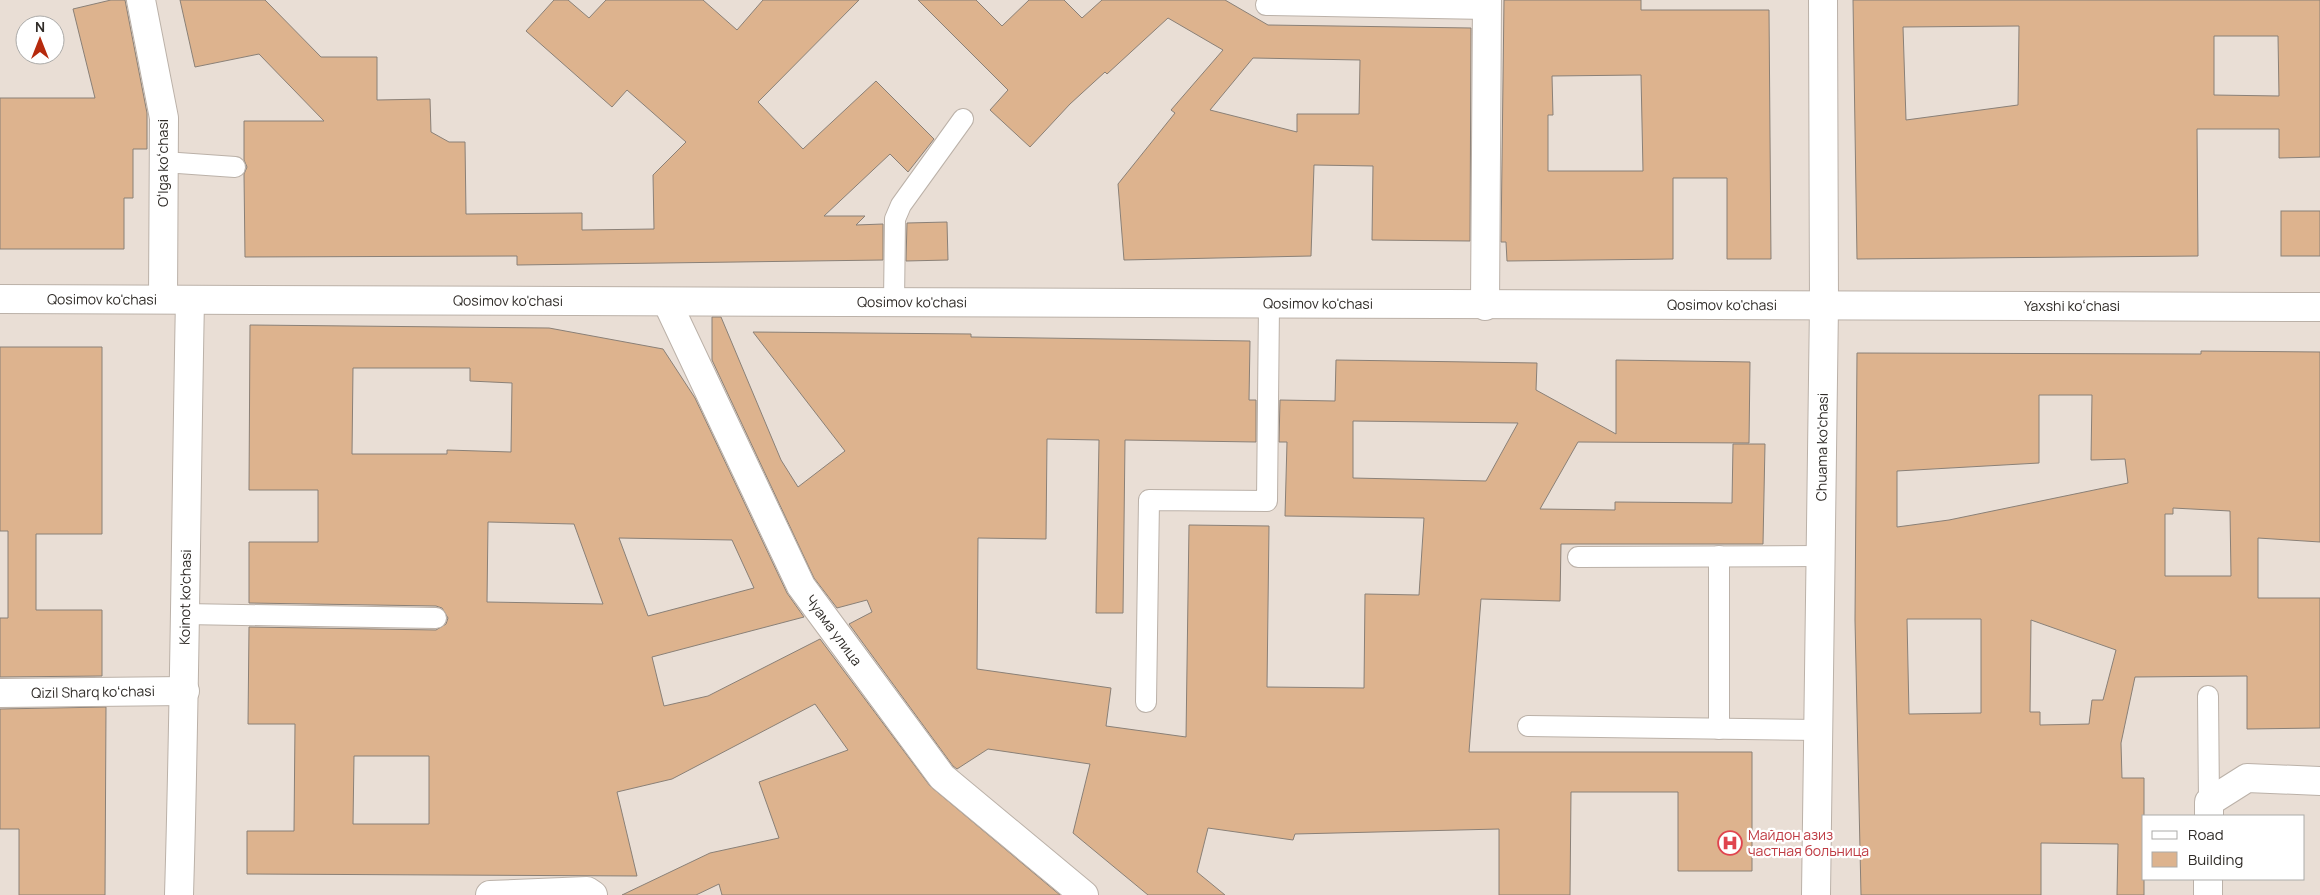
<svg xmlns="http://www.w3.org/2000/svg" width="2320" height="895" font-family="Manrope,sans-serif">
  <rect width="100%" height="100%" fill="#e9ded5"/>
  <g fill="#ddb38e" stroke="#8a8077" fill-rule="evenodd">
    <polygon points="111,0 125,0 147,113 147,149 133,149 133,198 124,198 124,249 0,249 0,98 95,98 73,9"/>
    <polygon points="180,0 265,0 321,57 377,57 377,100 430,99 431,132 449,142 465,142 466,214 582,213 582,230 654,229 653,175 686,142 627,90 612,107 526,31 554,0 568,0 589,18 606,0 703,0 737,30 763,0 859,0 758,102 803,149 876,81 934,139 908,172 890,154 824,216 865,216 856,225 883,224 883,260 517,265 517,256 245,257 244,174 247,167 244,160 244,121 324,121 259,54 195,67"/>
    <path d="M918,0h58l26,26 27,-26h35l18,18 20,-18h123l43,25 203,3 -1,213 -98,-1 1,-74 -59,-1 -3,91 -187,4 -6,-76 57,-71 -4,-3 52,-60 -55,-32 -61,56 -2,-2 -35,32 -40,43 -40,-37 18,-20zM1253,58l107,2 -1,54h-62v18l-87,-22z"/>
    <path d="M1504,0h137v10h128l2,249h-44v-81h-54v81l-166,2 -1,-19h-5zM1641,75l2,96h-95v-56h5l-1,-39z"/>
    <path d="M1853,0h467v157l-41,1v-29h-82l1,127 -341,3zM2019,26l-1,79 -112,15 -3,-93zM2214,36h64l1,60 -65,-1z"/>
    <rect x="2281" y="211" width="39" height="45"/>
    <polygon points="947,222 948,260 906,261 907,223"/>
    <path d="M712,317h9l60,143 17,27 47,-36 -92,-119 218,2v3l279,4 -1,59h7v42l-131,-2 -2,173h-27l3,-173 -52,-1 -1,100 -68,-1 -1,131 134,19 -5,38 80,11 3,-212 80,1 -2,161 97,1 1,-94 54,1 5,-77 -139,-2 2,-74h-8l1,-42 55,1 1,-41 201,3 -1,27 80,44v-74l134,2 -1,81 -171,-1 -38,67 75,1v-8l117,1 1,-59h32l-2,100h-202l-1,57 -79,-2 -12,153h283v119h-74v-79h-107l-1,103h-71v-66l-204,5 -2,6 -85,-12 -11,44 28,23h-77l-75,-62 17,-69 -102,-15 -31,20 -4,-3 -104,-142 23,-12 -5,-12 -30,8 -23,-30 -102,-218zM1353,421l165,2 -32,58 -133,-3z"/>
    <path d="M250,325l299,3 114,21 32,49 92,195 17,24 -152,40 12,49 44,-10 112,-57 110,147 130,109h-338l-3,-11 -23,11h-74l88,-42 69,-15 -20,-56 89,-32 -33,-46 -143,75 -55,13 20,84 -390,-2v-43h47l1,-107h-47l1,-97 187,3 10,-6 2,-6 -6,-10 -6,-2 -187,-3v-61h69v-52h-69zM353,368h117v13l42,2 -1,69 -64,-2v4h-95zM488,522l86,2 29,80 -116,-2zM619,538l113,2 22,48 -106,28zM354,756h75v68h-76z"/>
    <polygon points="0,347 102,347 102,534 36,534 36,610 102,610 102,676 0,677 0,618 8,618 8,531 0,531"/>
    <path d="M2201,351l119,1v190l-62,-4v60h62v130l-73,1v-53l-112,1 -14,66 1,35h22v117h-27l1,-51 -77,-1v52h-180l-6,-275 2,-267 344,1zM2039,395h53l-1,65 34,-1 3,24 -179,37 -52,7v-56l142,-8zM2173,508l57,3 1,65h-66v-62h8zM1907,619h74v94l-72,1zM2031,620l85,30 -13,50h-11l-3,24 -49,1v-13h-10z"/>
    <polygon points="106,707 105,895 19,895 19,829 0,829 0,709"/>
  </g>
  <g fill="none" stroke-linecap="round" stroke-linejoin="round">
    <g stroke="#bbb1a8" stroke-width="22">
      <g id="service">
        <polyline points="1266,5 1487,9"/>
        <polyline points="164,162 235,167"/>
        <polyline points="894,303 895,219 901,205 963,119"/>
        <polyline points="1719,556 1719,729"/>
        <polyline points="1578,557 1820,556"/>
        <polyline points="184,614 436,618"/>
        <polyline points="2208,696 2209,802"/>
        <polyline points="1146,702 1149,500 1267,501 1269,305"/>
        <polyline points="1528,726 1818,730"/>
      </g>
    </g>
    <g stroke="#bbb1a8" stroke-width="30">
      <g id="minor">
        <polyline points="141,0 164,118 163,299"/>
        <path id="s1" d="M667,302l134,284 141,191 142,118"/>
        <polyline points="1485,306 1487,0"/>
        <polyline points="0,693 185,691"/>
        <polyline points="2209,816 2209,802 2247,778 2320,781"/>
        <path id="s2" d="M179,895c6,-198 7,-396 11,-595"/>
        <polyline points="490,895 587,891 593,895"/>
        <path id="s3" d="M1816,895l8,-590"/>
        <polyline points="2208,895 2208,879"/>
      </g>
    </g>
    <g stroke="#bbb1a8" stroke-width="30">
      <g id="tertiary">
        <polyline points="1823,0 1824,305"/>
        <path id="s4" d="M0,299l2320,8"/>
      </g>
    </g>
    <use href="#service" stroke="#fff" stroke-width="20"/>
    <use href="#minor" stroke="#fff" stroke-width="28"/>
    <use href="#tertiary" stroke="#fff" stroke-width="28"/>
  </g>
  <defs>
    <g id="hospital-ring" transform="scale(1.25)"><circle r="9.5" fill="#fff" stroke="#e0444e" stroke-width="1.5"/><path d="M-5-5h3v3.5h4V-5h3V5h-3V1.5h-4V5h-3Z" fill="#e0444e"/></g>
  </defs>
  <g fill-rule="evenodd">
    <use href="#hospital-ring" x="1730" y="843"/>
  </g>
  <g text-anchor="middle" stroke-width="4.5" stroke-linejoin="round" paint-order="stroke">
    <g font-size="14" fill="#302c28" stroke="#fff">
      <text transform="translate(163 163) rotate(-90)" y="5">Oʻlga koʻchasi</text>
      <text dy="5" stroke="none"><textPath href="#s4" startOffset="102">Qosimov ko'chasi</textPath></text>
      <text dy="5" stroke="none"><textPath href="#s4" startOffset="508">Qosimov ko'chasi</textPath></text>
      <text dy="5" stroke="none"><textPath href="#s4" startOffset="912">Qosimov ko'chasi</textPath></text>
      <text dy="5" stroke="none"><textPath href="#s4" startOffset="1318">Qosimov ko'chasi</textPath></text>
      <text dy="5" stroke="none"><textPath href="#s4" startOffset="1722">Qosimov ko'chasi</textPath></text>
      <text x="2072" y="311">Yaxshi koʻchasi</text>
      <text dy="5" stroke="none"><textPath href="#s3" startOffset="448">Chuama ko'chasi</textPath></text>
      <text dy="5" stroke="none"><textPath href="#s2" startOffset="298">Koinot ko'chasi</textPath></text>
      <text dy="5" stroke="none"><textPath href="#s1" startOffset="369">Чуама улица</textPath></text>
      <text transform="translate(93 692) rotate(-1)" y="5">Qizil Sharq koʻchasi</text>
    </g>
    <g font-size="14" fill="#be3a42" stroke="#fff" text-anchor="start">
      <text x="1748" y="840">Майдон азиз<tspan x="1748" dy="16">частная больница</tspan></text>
    </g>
  </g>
  <rect x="2142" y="815" width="162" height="65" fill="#ffffff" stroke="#acaba9"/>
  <rect x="2152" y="831" width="25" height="8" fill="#ffffff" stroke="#acaba9"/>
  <text x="2188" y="840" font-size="15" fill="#302c28">Road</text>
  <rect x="2152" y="852" width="25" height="15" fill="#ddb38e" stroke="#acaba9"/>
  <text x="2188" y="865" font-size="15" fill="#302c28">Building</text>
  <g transform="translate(40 40)"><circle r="24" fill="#ffffff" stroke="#acaba9"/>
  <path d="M0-4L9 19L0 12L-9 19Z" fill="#b62a0d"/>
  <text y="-8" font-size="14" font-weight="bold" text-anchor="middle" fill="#302c28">N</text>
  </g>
</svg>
